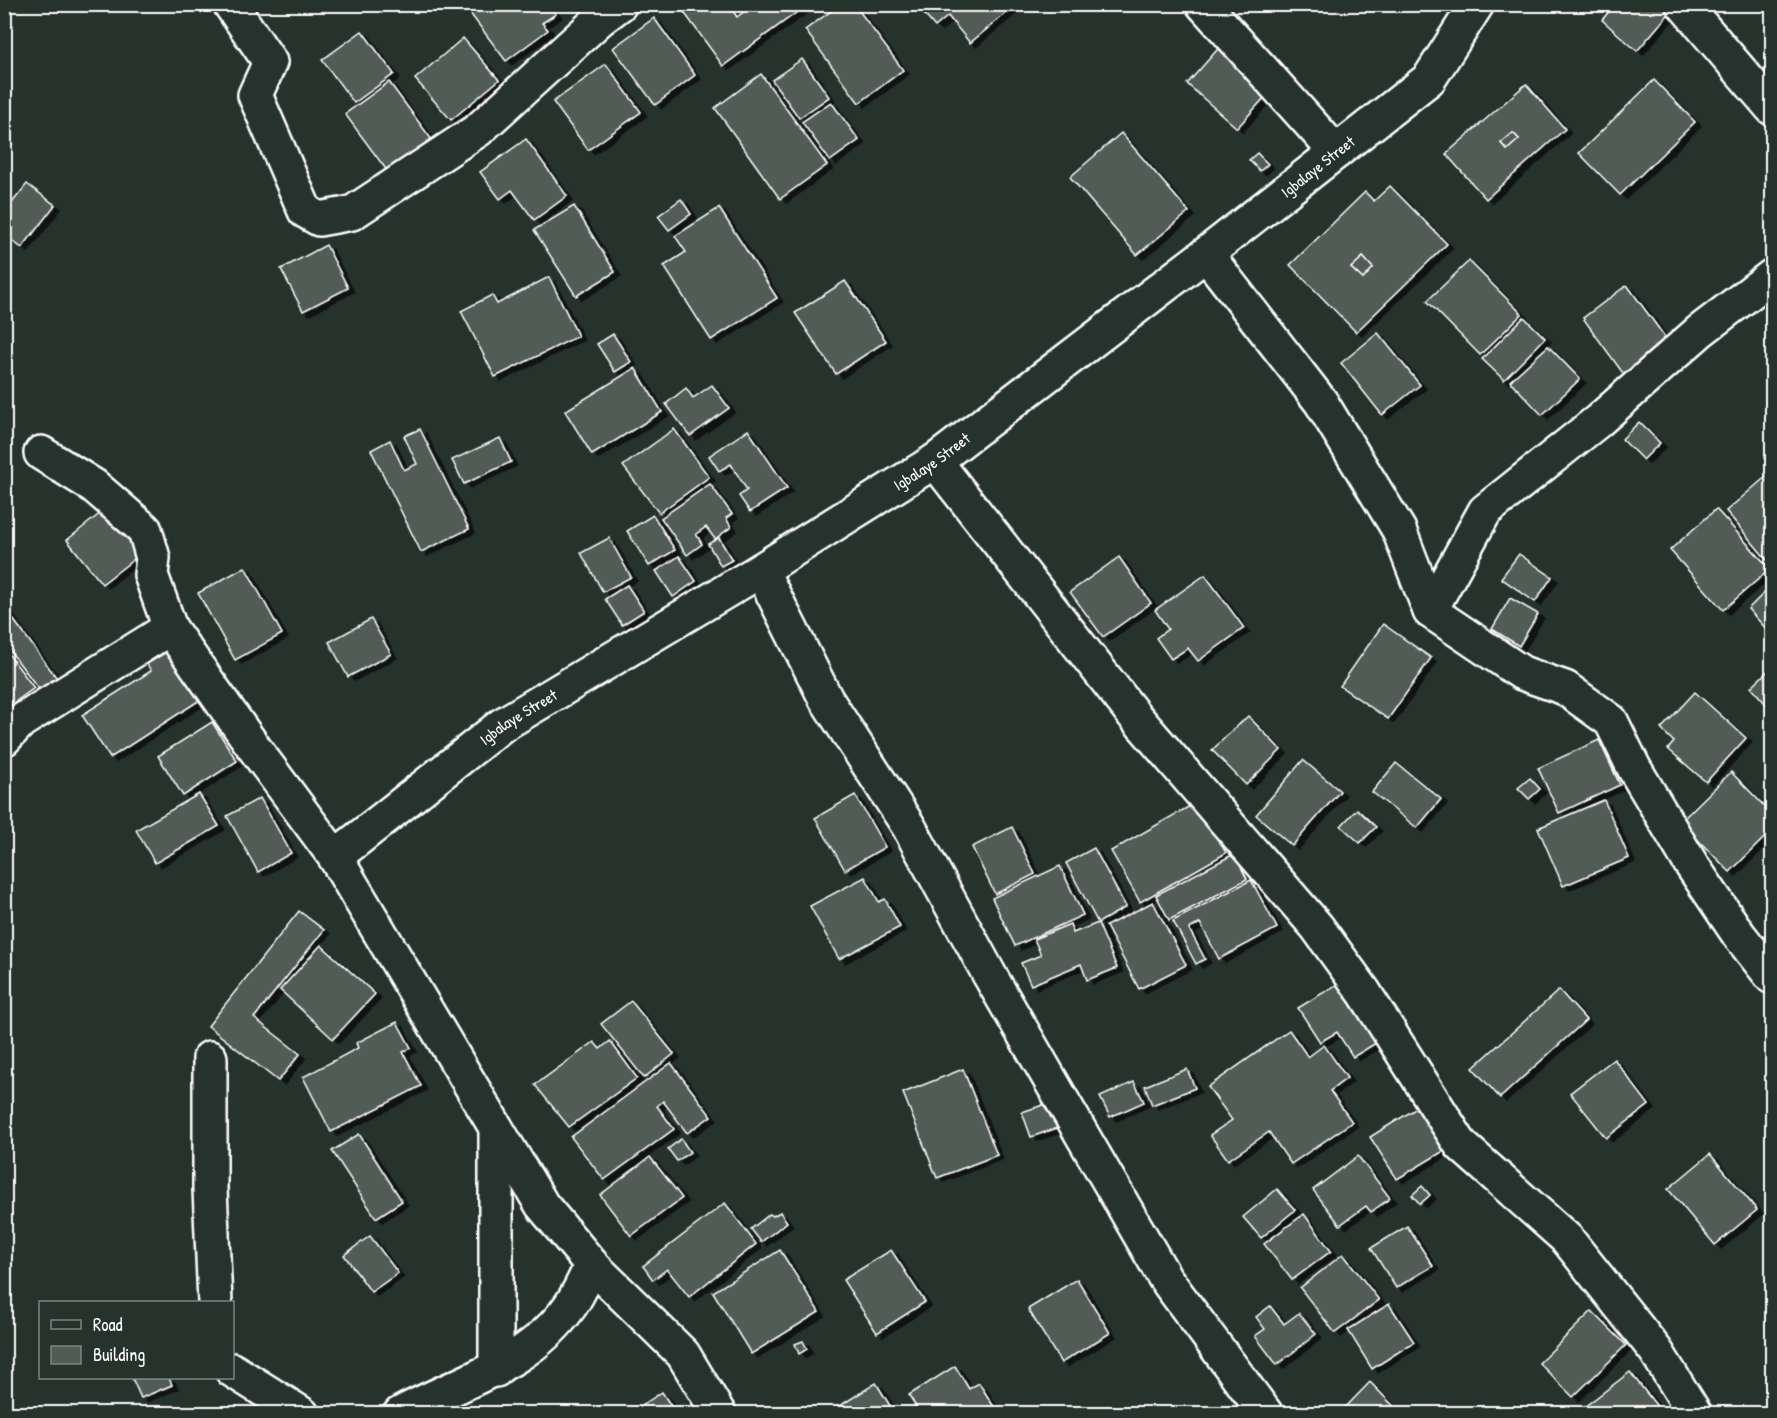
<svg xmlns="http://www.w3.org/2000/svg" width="1777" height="1418" font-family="'Patrick Hand',sans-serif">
  <defs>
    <filter id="shadow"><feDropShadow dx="6" dy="4" stdDeviation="0" flood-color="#0009"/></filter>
  </defs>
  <rect width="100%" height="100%" fill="#26332d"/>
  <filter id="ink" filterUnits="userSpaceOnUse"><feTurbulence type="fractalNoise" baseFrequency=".0167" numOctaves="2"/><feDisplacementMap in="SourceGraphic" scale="12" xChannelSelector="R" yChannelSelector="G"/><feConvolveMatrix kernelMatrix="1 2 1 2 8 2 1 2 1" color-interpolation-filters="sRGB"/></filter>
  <g filter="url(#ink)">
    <g fill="#515c57" stroke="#fff" stroke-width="1.5" fill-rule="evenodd" filter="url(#shadow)">
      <polygon points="463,4 549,4 556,14 542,23 548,30 506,61"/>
      <polygon points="678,4 728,4 737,17 754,4 808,4 723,66"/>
      <polygon points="841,4 854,4 903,70 859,103 805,30"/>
      <polygon points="1017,4 970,43 948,16 935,27 916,5"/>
      <polygon points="1615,4 1666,4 1672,10 1637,51 1602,20"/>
      <polygon points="654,18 695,75 655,105 613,48"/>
      <polygon points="362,31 394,74 354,103 322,60"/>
      <polygon points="463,38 499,80 451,120 415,79"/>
      <polygon points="1224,42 1274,87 1237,128 1187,84"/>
      <polygon points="802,59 829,97 799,118 772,80"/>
      <polygon points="606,64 641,112 588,150 553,102"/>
      <polygon points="761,74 827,165 780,199 715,108"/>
      <polygon points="1654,80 1695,122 1620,195 1579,153"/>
      <polygon points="389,82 432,140 388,172 345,114"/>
      <path d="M1526,84l39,45 -79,70 -40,-45zM1513,133l6,6 -12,11 -6,-7z"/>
      <polygon points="831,102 859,140 830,161 802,122"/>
      <polygon points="1121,133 1189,212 1137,255 1070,177"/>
      <polygon points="1513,133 1519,139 1507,150 1501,143"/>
      <polygon points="526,139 567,196 534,220 512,190 500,199 480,172"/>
      <polygon points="1257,153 1268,164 1260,171 1249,160"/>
      <polygon points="27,184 55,205 22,248 4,235 4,213"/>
      <path d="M1390,186l57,58 -91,88 -66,-67 75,-73 9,9zM1363,257l10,11 -10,11 -12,-11z"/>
      <polygon points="681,199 691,214 669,230 658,216"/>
      <polygon points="574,206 615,272 576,296 534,230"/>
      <polygon points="719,208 777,298 711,340 664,266 686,252 675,236"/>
      <polygon points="326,245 348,288 303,311 281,269"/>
      <polygon points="1363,257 1373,268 1363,279 1351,268"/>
      <polygon points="1469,261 1522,314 1480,355 1427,301"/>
      <polygon points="549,277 578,336 495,377 461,311 492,295 497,304"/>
      <polygon points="845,281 886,341 836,374 795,313"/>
      <polygon points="1627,285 1670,344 1625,376 1583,318"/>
      <polygon points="1524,317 1545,338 1504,380 1482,359"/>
      <polygon points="1378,333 1420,385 1382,415 1341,363"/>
      <polygon points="613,334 631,362 615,372 597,344"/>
      <polygon points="1548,346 1580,379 1542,415 1510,381"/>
      <polygon points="635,368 662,412 592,455 565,411"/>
      <polygon points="712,385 729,408 690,436 666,404 686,388 693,398"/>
      <polygon points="1639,422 1660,443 1643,460 1622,439"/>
      <polygon points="420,429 469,529 421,552 371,450 390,440 404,470 417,464 404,436"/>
      <polygon points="674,429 709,477 659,513 623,466"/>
      <polygon points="748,430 787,488 750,512 739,496 747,490 731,464 719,471 709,456"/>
      <polygon points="500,438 511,462 464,484 452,460"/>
      <polygon points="1769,474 1772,478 1772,566 1726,511"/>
      <polygon points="710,484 732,514 726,518 731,527 715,539 706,527 696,534 702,544 687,555 661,518"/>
      <polygon points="107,508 143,552 102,584 67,540"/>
      <polygon points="1716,509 1770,569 1723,610 1670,550"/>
      <polygon points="653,515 675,550 649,566 627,531"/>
      <polygon points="609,538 631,577 603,592 581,553"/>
      <polygon points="719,538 732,560 721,566 708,544"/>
      <polygon points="1519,554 1552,577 1535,602 1501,578"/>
      <polygon points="679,556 696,581 673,597 656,571"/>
      <polygon points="1119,557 1151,603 1103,637 1070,592"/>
      <polygon points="245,567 282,634 235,660 198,593"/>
      <polygon points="1205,575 1244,628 1198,661 1188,648 1171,659 1156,638 1168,629 1155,610"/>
      <polygon points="627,585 644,611 622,625 605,599"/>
      <polygon points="1772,585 1772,635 1748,609"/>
      <polygon points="1510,598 1538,614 1519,646 1492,629"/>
      <polygon points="4,607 59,681 42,693 4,643"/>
      <polygon points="371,619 391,654 348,677 329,642"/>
      <polygon points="1383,624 1431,658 1388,719 1340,686"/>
      <polygon points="4,648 34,688 4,710"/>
      <polygon points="171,649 203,698 110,758 82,715 151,671 147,664"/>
      <polygon points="1772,667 1772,711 1751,687"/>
      <polygon points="1695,692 1746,738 1706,782 1668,749 1674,742 1661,729"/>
      <polygon points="1248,716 1281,750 1246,785 1212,750"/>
      <polygon points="212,722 237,761 183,796 158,756"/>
      <polygon points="1599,740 1620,785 1559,813 1538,768"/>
      <polygon points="1303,760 1340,791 1292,846 1256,815"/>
      <polygon points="1396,763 1441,799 1417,828 1372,792"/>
      <polygon points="1731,772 1772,814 1772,830 1730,872 1680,822"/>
      <polygon points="1530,778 1540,789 1529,799 1518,788"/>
      <polygon points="199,794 219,826 155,863 136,830"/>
      <polygon points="855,795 885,847 845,870 815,818"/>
      <polygon points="260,798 291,853 258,872 227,816"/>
      <polygon points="1604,800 1629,858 1563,886 1538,828"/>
      <polygon points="1197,802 1226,853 1140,902 1111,851"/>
      <polygon points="1357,809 1376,827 1360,843 1341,826"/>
      <polygon points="1012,827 1035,874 995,894 972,847"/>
      <polygon points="1094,848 1126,907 1098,923 1066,863"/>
      <polygon points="1234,854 1247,879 1169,920 1156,895"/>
      <polygon points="1060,866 1083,915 1015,946 992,898"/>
      <polygon points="865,877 879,902 885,899 900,927 839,959 810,906"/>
      <polygon points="1251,880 1277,928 1219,959 1200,923 1189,929 1205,959 1196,964 1173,921"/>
      <polygon points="1153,902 1186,965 1139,989 1106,926"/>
      <polygon points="299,911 324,930 254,1018 300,1054 278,1081 208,1026"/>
      <polygon points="1098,923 1117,968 1087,980 1081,964 1031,985 1021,963 1041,955 1034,939 1070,924 1073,933"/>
      <polygon points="321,945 375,994 333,1039 280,990"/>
      <polygon points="1344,980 1381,1040 1353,1057 1337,1032 1320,1042 1298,1008"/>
      <polygon points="1559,990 1586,1020 1500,1098 1473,1068"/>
      <polygon points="631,1001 674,1054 644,1078 601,1024"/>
      <polygon points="397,1022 411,1048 403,1052 421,1086 331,1132 303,1077 358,1048 356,1043"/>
      <polygon points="1289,1030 1308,1057 1324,1045 1347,1078 1330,1091 1352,1122 1291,1164 1269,1132 1228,1160 1210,1135 1232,1120 1208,1087"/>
      <polygon points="610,1041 637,1078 569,1127 535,1085 594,1042 600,1049"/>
      <polygon points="1614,1059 1649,1105 1606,1138 1570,1093"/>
      <polygon points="671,1063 711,1116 687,1133 663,1101 657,1106 674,1129 604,1180 571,1137"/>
      <polygon points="963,1069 997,1155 937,1178 903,1093"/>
      <polygon points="1187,1069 1195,1088 1152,1105 1145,1086"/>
      <polygon points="1134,1082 1144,1102 1110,1117 1100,1097"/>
      <polygon points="1049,1103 1057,1128 1031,1137 1022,1112"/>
      <polygon points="1420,1106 1447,1149 1397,1179 1370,1137"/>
      <polygon points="359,1134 402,1201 376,1218 332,1151"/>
      <polygon points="681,1139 690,1152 677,1161 668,1149"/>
      <polygon points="1710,1154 1757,1210 1715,1245 1668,1189"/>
      <polygon points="1358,1156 1390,1198 1371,1212 1366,1206 1340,1225 1313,1190"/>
      <polygon points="650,1157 682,1198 631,1236 600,1195"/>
      <polygon points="1422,1186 1430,1195 1420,1204 1412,1195"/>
      <polygon points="1277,1189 1295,1210 1261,1238 1243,1217"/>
      <polygon points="725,1203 756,1244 689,1297 667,1269 653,1280 643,1266"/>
      <polygon points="780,1212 787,1222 761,1242 751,1229 770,1214 773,1216"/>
      <polygon points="1304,1214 1331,1251 1292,1280 1264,1244"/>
      <polygon points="1407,1226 1433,1266 1396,1288 1371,1248"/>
      <polygon points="370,1236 398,1273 371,1292 344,1255"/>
      <polygon points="780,1250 819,1312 751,1354 713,1292"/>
      <polygon points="891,1250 925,1302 877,1333 843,1280"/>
      <polygon points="1343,1254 1379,1300 1335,1333 1300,1288"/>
      <polygon points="1077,1279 1110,1333 1061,1363 1028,1309"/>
      <polygon points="1389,1304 1414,1342 1372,1369 1348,1330"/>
      <polygon points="1270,1306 1284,1324 1299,1313 1316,1334 1277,1365 1255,1336 1265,1329 1256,1317"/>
      <polygon points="1592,1311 1626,1345 1573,1397 1539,1363"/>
      <polygon points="803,1341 807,1349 799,1354 795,1344"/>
      <polygon points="955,1366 969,1389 979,1383 994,1407 987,1414 920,1414 909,1395"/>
      <polygon points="1630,1372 1663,1414 1575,1414"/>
      <polygon points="132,1378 169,1378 172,1385 141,1398"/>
      <polygon points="1370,1382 1401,1414 1339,1414"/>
      <polygon points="876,1383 895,1414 830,1412"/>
      <polygon points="662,1392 676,1414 629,1414"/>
    </g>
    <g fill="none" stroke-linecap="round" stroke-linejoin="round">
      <g stroke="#fff" stroke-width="38">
        <g id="minor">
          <polyline points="230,4 270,62 255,95 305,211 319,219 352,213 478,130 600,19 620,4"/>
          <polyline points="1203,4 1336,152"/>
          <polyline points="1683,4 1772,108"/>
          <polyline points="1206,254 1321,402 1399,530 1430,611 1522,673 1565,688 1611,721 1634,768 1691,864 1739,935 1772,977"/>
          <polyline points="41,453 94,486 145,530 153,558 151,575 170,628 255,749 335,857 542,1205 592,1265 683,1354 719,1414"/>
          <polyline points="935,461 1134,715 1317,927 1364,992 1461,1145 1567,1239 1656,1351 1695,1414"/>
          <polyline points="761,570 826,699 909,827 989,974 1165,1278 1266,1414"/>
          <polyline points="1430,611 1485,511 1598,421 1700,331 1772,276"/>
          <polyline points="4,739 21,721 170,628"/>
          <path id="s1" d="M335,857l167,-132 259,-155 174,-109 271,-207 223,-175 48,-75"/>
          <polyline points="210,1058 210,1189 215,1302"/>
          <polyline points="232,1370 302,1414"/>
          <polyline points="496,1370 496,1128"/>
          <path d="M400,1414c60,-33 129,-49 170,-108 9,-12 15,-28 22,-41"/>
        </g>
      </g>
      <use href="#minor" stroke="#26332d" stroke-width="33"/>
    </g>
  </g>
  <g text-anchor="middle" stroke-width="4.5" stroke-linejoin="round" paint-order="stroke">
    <g font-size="16" fill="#fff" stroke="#26332d">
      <text dy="6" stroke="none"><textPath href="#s1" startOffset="1203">Igbalaye Street</textPath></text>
      <text dy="6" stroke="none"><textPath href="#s1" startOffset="717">Igbalaye Street</textPath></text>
      <text dy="6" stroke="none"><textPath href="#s1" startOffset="231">Igbalaye Street</textPath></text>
    </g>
  </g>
  <rect width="1777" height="1418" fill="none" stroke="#26332d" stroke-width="24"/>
  <rect x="12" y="12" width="1753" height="1394" fill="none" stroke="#fff" stroke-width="2" filter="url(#ink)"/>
  <rect x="39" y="1301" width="195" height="78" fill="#26332d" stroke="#7d8581" stroke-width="1.5"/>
  <rect x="51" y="1320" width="30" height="9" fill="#26332d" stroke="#7d8581" stroke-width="1.5"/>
  <text x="93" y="1331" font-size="18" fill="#ffffff">Road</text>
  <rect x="51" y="1346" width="30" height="18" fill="#515c57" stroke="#7d8581" stroke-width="1.5"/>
  <text x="93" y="1361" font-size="18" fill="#ffffff">Building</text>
</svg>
